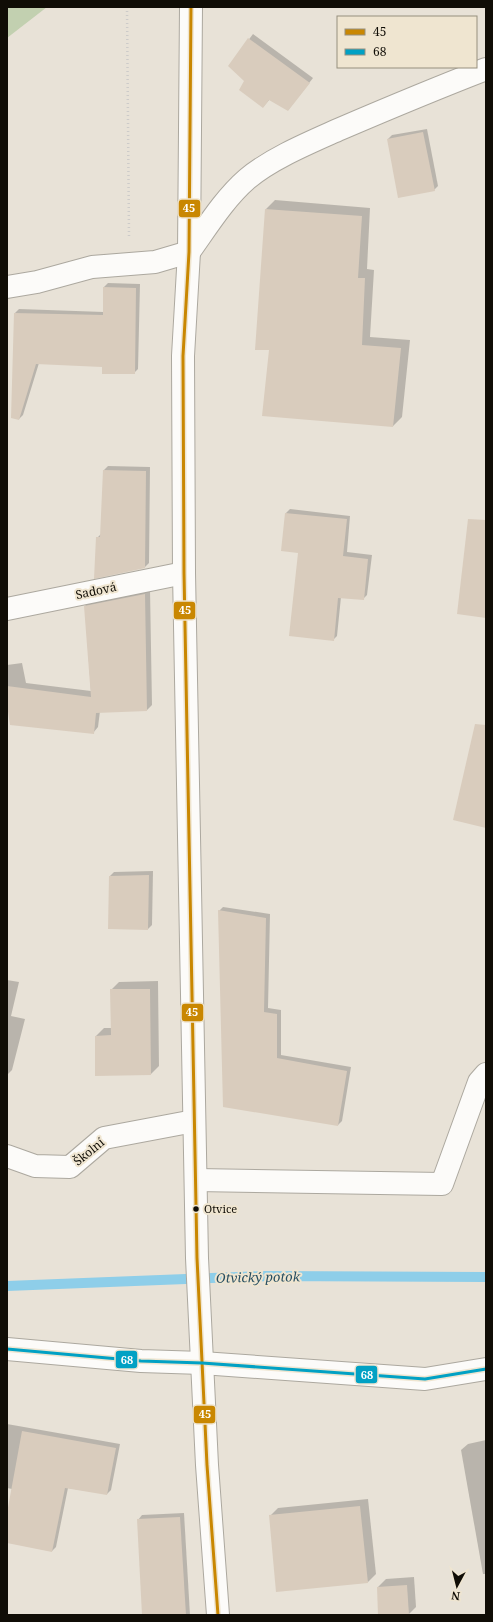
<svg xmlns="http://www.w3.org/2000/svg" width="493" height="1622" font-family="'Noto Serif',serif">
  <rect width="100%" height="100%" fill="#e8e2d7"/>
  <polygon fill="#c2d0b0" points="7,7 47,7 7,38"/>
  <g fill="#0003">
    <polygon points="253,34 313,78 288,110 270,99 263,107 246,81 229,66"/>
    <polygon points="427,129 438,186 434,190 388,139 392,135"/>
    <polygon points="275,200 370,208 367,269 374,270 370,337 410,340 402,417 393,426 270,349 256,349 266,209"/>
    <polygon points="108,283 140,284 138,369 134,373 103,366 39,363 23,415 19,419 15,313 19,309 104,312 104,287"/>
    <polygon points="108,466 150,467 149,563 145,567 97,538 101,534 104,470"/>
    <polygon points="290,509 350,516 347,552 372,555 367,595 363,599 341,597 337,636 333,640 299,552 286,513"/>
    <polygon points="150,589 152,705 147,710 100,711 98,727 93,733 7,699 7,665 22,663 26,683 91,691 85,606 90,601"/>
    <polygon points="153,871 152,925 148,929 110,876 114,872"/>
    <polygon points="223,907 270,914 268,1008 281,1010 281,1055 351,1067 342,1121 338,1125 224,1106 219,911"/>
    <polygon points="7,980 19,982 11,1016 25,1019 12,1070 8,1074"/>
    <polygon points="158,981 159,1066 151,1074 96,1075 96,1036 104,1028 112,1028 111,990 119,982"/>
    <polygon points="7,1424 120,1444 111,1490 107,1494 68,1488 56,1547 52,1551 7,1542 7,1519 12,1489 7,1488"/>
    <polygon points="486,1440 486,1574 483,1574 461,1450 468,1444"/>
    <polygon points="368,1499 376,1574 368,1582 270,1516 278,1508"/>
    <polygon points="184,1513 190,1615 143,1615 138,1520 142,1515"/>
    <polygon points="414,1577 416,1607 408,1615 379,1615 378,1587 386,1579"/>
  </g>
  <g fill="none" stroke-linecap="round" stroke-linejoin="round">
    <polyline stroke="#8ecee9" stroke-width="10" points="7,1286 265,1276 486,1277"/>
  </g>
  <g fill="#d9ccbd">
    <polygon points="248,38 310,83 288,111 269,100 263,108 239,90 244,81 228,66"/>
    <polygon points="423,132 435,191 398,198 387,139"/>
    <polygon points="265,209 362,216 358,278 365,278 362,345 401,348 393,427 262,416 269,350 255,350"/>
    <polygon points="103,287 136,288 135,374 102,374 102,367 36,364 19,420 11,418 14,313 103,315"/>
    <polygon points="103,470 146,471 145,568 94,579 96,537 100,537"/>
    <polygon points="285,513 347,519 343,556 368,559 364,600 338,598 334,641 289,636 298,553 281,551"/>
    <polygon points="468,519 486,520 486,618 457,614"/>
    <polygon points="145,594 147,711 96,713 94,734 10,725 7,705 7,686 91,697 84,606"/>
    <polygon points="475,724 486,725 486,828 453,820"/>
    <polygon points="149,875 148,930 108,929 109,876"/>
    <polygon points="218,910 266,918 264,1012 277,1014 277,1058 347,1071 338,1126 223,1107"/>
    <polygon points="110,989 150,989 151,1075 95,1076 95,1036 111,1035"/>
    <polygon points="22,1431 116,1448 107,1495 65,1488 52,1552 7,1543 7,1513"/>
    <polygon points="360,1506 368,1583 276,1592 269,1515"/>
    <polygon points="180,1517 186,1615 142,1615 137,1519"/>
    <polygon points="407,1585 409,1615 378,1615 377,1587"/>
  </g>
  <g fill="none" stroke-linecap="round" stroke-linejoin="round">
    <g stroke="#aca89f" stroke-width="24">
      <g id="minor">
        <polyline points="7,287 37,282 92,267 155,262 189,252"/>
        <polyline points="7,609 184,573"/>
        <polyline points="7,1156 35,1166 70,1167 104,1138 194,1121"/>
        <polyline points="196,1180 442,1184 479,1082 486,1074"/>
        <polyline points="7,1349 141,1361 202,1363 425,1379 486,1369"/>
      </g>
    </g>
    <g stroke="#aca89f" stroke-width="24">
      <g id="major">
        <polyline points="191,7 189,252 183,356 184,573 197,1258 207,1465 218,1615"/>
        <path d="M189,252c18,-25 35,-53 58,-73 25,-21 64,-37 93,-50 49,-21 97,-41 146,-60"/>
      </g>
    </g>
    <polyline stroke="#cdcbc9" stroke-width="2.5" stroke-dasharray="1 3" stroke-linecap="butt" points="127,7 129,236"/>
    <use href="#minor" stroke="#fcfbf9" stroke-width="22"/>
    <use href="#major" stroke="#fcfbf9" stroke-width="22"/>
    <g stroke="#efe5d0" stroke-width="6">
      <polyline id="bus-1" points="191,7 189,252 183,356 184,573 197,1258 207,1465 218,1615"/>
    </g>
    <g stroke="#efe5d0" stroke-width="6">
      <polyline id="bus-2" points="7,1349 141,1361 202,1363 425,1379 486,1369"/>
    </g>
    <use href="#bus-1" stroke="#c98701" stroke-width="3"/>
    <use href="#bus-2" stroke="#01a1c4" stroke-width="3"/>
  </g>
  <circle fill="#100d06" stroke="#efe5d0" stroke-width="1.5" cx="196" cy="1209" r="3.5"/>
  <g text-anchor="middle" stroke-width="4" stroke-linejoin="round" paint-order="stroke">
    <g font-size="11" fill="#100d06" stroke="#efe5d0" text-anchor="start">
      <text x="204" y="1213">Otvice</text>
    </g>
    <g font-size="12" fill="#100d06" stroke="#efe5d0">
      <text transform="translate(96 591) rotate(-12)" y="4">Sadová</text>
      <text transform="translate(89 1152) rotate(-39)" y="4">Školní</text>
    </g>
    <g font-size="13" font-style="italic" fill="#264e61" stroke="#efe5d0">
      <text transform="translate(258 1277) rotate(-1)" y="5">Otvický potok</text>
    </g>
  </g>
  <g stroke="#efe5d0" stroke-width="1.5">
    <rect x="178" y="199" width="23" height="19" rx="4" fill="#c98701"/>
    <rect x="173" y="601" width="23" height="19" rx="4" fill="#c98701"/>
    <rect x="181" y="1003" width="23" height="19" rx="4" fill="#c98701"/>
    <rect x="115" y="1350" width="23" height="19" rx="4" fill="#01a1c4"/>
    <rect x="355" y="1365" width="23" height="19" rx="4" fill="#01a1c4"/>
    <rect x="193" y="1405" width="23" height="19" rx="4" fill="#c98701"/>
  </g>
  <g font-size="11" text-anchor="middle" font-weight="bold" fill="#fff">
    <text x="189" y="212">45</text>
    <text x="185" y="614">45</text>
    <text x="192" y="1016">45</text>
    <text x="127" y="1364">68</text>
    <text x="367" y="1379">68</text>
    <text x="205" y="1418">45</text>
  </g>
  <rect width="493" height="1622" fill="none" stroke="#100d06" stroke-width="16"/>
  <rect x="337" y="16" width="140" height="52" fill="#efe5d0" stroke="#968f7f"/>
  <rect x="345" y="29" width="20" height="6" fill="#c98701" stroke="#968f7f"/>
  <text x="373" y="36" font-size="12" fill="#100d06">45</text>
  <rect x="345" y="49" width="20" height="6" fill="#01a1c4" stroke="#968f7f"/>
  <text x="373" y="56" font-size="12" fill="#100d06">68</text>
  <g transform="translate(457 1586) rotate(187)" stroke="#efe5d0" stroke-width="3" paint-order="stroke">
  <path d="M0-3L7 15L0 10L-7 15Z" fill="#100d06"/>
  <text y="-6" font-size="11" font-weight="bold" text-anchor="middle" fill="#100d06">N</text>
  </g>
</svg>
